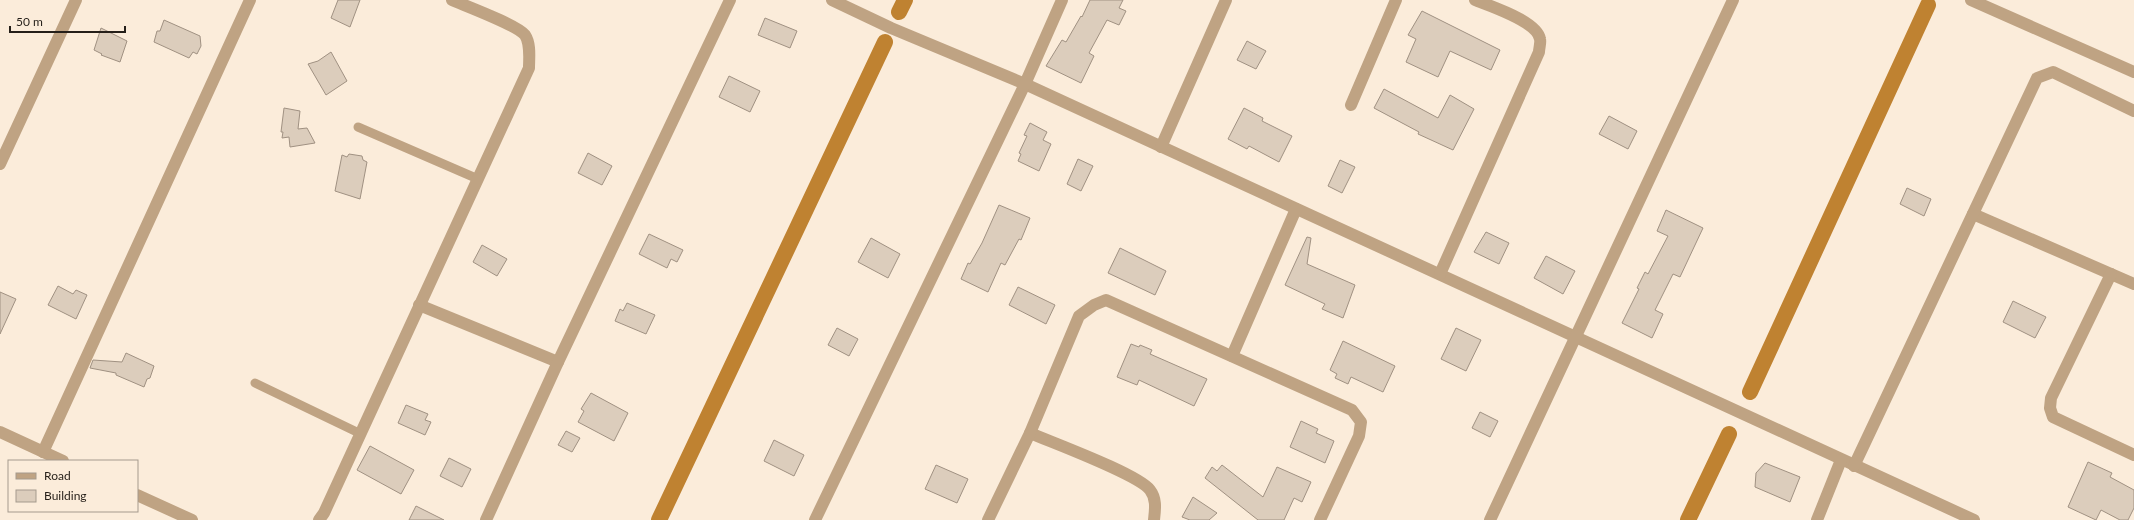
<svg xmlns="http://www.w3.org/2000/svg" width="2134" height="520" font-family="Lato,sans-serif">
  <rect width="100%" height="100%" fill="#fbecda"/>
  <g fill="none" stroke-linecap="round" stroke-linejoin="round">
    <g stroke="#bf8231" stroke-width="16">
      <polyline points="899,12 905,0"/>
      <polyline points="1750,392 1928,5"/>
      <polyline points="659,520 885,42"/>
      <polyline points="1688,520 1729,434"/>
    </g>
  </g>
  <g fill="#dccdbc" stroke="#a09182">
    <polygon points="338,0 360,0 350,27 331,18"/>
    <polygon points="1090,0 1123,0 1119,8 1126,11 1119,25 1107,20 1089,53 1094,56 1081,83 1046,66 1062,40 1066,42 1081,16 1082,17"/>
    <polygon points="1422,11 1500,50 1491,70 1450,51 1438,77 1406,62 1416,39 1408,35"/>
    <polygon points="765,18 797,31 790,48 758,35"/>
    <polygon points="164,20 200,36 201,46 197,54 193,52 189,58 154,42 157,31 160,31"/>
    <polygon points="101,28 127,41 120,62 101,55 102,54 94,50"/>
    <polygon points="1247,41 1266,51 1256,69 1237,60"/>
    <polygon points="331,52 347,81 326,95 308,64 318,61"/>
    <polygon points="729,76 760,91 750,112 719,97"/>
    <polygon points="1384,89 1438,118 1450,95 1474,109 1453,150 1418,134 1419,132 1374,108"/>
    <polygon points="284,108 300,111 298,129 307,128 315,143 290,147 289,137 282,138 283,132 281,132"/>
    <polygon points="1244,108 1263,118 1262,121 1292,136 1279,162 1249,146 1247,149 1228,139"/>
    <polygon points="1609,116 1637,131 1628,149 1599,134"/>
    <polygon points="1030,123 1047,132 1043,140 1051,144 1039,171 1018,161 1021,154 1019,153 1027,136 1024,135"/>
    <polygon points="588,153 612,166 602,185 578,173"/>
    <polygon points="349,154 362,156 363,160 367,162 360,199 335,191 342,155 347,157"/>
    <polygon points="1078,159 1093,166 1081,191 1067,184"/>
    <polygon points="1340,160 1355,167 1342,193 1328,186"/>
    <polygon points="1907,188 1931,199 1924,216 1900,204"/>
    <polygon points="999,205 1030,218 1021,240 1019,239 1005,265 1001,263 988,292 961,279 968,263 970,264 982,243"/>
    <polygon points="1666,210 1703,228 1680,277 1673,274 1655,310 1663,314 1652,338 1622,323 1639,289 1637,288 1645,272 1648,274 1668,236 1657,231"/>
    <polygon points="1486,232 1509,243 1499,264 1474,252"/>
    <polygon points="649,234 683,250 677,262 671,259 667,268 639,254"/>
    <polygon points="1307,237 1311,238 1307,264 1355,285 1343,318 1322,309 1325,304 1285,285"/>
    <polygon points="871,238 900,254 888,278 858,262"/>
    <polygon points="482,245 507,259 497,276 473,262"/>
    <polygon points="1120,248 1166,271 1155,295 1108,273"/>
    <polygon points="1546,256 1575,271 1563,294 1534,278"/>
    <polygon points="58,286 73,294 76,290 87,295 76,319 48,305"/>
    <polygon points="1018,287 1055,305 1046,324 1009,305"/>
    <polygon points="0,292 16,299 0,334"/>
    <polygon points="2013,301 2046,317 2035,338 2003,322"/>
    <polygon points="627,303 655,315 646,334 615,321 620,309 623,311"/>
    <polygon points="837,328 858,339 849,356 828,345"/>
    <polygon points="1456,328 1481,340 1466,371 1441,359"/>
    <polygon points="1343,341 1395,366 1383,392 1351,377 1348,384 1335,378 1337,374 1330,370"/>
    <polygon points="1131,344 1139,347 1140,345 1152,350 1150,354 1207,379 1194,406 1139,380 1137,385 1117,377"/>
    <polygon points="126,353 154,366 150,378 147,379 144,387 116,375 116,373 90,368 93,360 122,362"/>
    <polygon points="591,393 628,413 614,441 578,422 584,411 581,409"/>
    <polygon points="406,405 428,414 425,420 431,422 425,435 398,423"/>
    <polygon points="1480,412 1498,421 1490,437 1472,428"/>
    <polygon points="1301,421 1318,429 1316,433 1334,441 1325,463 1290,447"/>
    <polygon points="566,431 580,438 572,452 558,445"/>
    <polygon points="774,440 804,455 794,476 764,461"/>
    <polygon points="370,446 414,470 401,494 357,470"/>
    <polygon points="449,458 471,469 462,487 440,476"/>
    <polygon points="2088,462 2112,473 2110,477 2134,490 2134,508 2128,520 2120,520 2101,510 2096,520 2068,507"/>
    <polygon points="1765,463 1800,477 1790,502 1755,487 1756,473"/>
    <polygon points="936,465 968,479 957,503 925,489"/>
    <polygon points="1222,465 1263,497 1277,467 1311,482 1302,502 1294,498 1284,520 1258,520 1205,478 1212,467 1217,471"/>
    <polygon points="1193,497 1217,513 1209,520 1190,520 1182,517"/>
    <polygon points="416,506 444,520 409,520"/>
  </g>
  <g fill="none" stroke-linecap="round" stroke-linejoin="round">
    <g stroke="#bfa383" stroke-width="9">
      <polyline points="358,127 478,179"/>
      <polyline points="255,383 361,434"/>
    </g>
    <g stroke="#bfa383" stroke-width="12">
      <polyline points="832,0 891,28 1025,84 1974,520"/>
      <polyline points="1971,0 2134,72"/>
      <polyline points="1351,105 1396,0"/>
      <polyline points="1161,147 1226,0"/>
      <polyline points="0,164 76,0"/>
      <polyline points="1973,214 2134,284"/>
      <path d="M1440,274l99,-222c0,-4 2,-9 1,-13 -3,-18 -50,-33 -65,-39"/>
      <polyline points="2111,274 2051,398 2050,408 2053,417 2134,455"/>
      <polyline points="419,305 558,362"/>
      <polyline points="1232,356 1296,209"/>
      <polyline points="0,432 63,461"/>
      <path d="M1030,433c23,10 108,41 120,57 7,9 5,20 4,30"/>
      <polyline points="43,452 250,0"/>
      <polyline points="1854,466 2037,78 2053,72 2134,111"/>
      <polyline points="137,495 192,520"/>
      <path d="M319,520l5,-7 205,-445c0,-10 2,-24 -4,-33 -8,-10 -59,-29 -73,-35"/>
      <polyline points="486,520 558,362 730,0"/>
      <polyline points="815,520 1025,84 1062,0"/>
      <polyline points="988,520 1030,433 1079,316 1094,305 1106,300 1352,410 1361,422 1359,436 1320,520"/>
      <polyline points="1490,520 1733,0"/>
      <polyline points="1817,520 1841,460"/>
    </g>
  </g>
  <rect x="8" y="460" width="130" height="52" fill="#fbecda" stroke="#a59a8d"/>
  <rect x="16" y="473" width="20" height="6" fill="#bfa383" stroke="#a59a8d"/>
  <text x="44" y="480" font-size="12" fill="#251f19">Road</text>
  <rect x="16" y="490" width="20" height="12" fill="#dccdbc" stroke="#a59a8d"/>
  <text x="44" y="500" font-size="12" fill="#251f19">Building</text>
  <path d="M10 26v6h115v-6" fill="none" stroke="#251f19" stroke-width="2"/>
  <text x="16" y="26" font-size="12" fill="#251f19" stroke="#fbecda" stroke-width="3" paint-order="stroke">50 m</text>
</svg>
